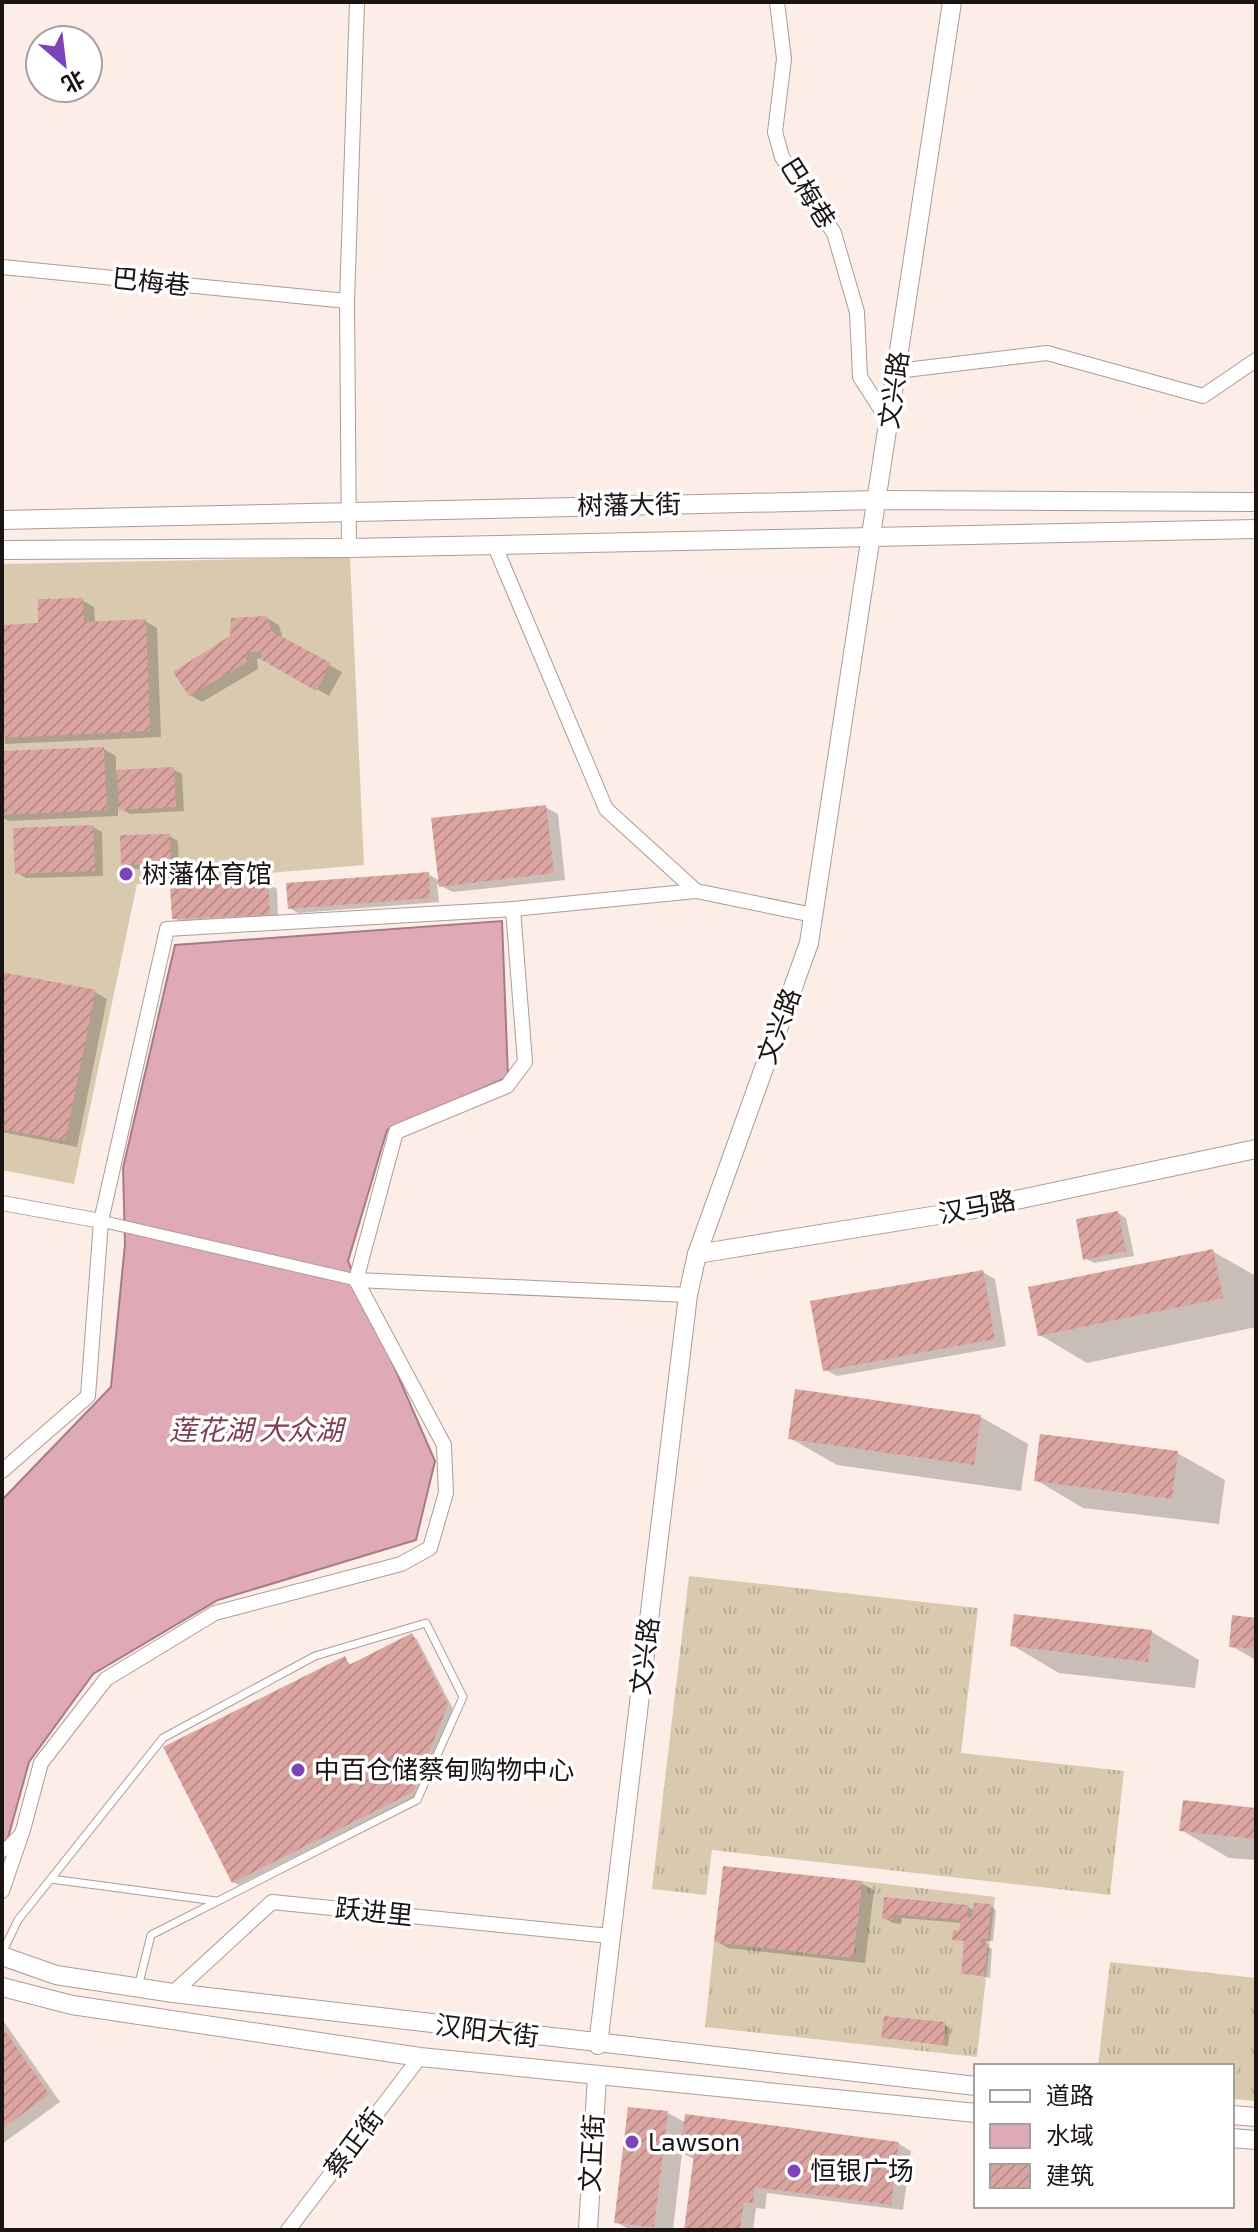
<svg xmlns="http://www.w3.org/2000/svg" width="1258" height="2232" font-family="'Exo 2','Noto Sans SC',sans-serif">
  <defs>
    <pattern id="grass-tufts" width="24" height="20" patternUnits="userSpaceOnUse" patternTransform="scale(2)"><rect width="24" height="20" fill="#d9caaf"/><path d="M3 7l-1-3M5 7V3M7 7l1-3M15 17l-1-3M17 17v-4M19 17l1-3" fill="none" stroke="#baad96"/></pattern>
    <pattern id="building-hatch" width="6" height="6" patternUnits="userSpaceOnUse" patternTransform="scale(2)"><rect width="6" height="6" fill="#dba4a0"/><path d="M-1 1l2-2M0 6l6-6M5 7l2-2" fill="none" stroke="#bb8c89"/></pattern>
  </defs>
  <rect width="100%" height="100%" fill="#fcede7"/>
  <g fill="url(#grass-tufts)">
    <polygon points="689,1576 978,1608 961,1753 1124,1771 1110,1895 712,1850 706,1895 652,1889"/>
    <polygon points="862,1881 995,1897 977,2057 705,2027 714,1942 853,1958"/>
    <polygon points="1110,1962 1256,1978 1256,2101 1232,2099 1232,2066 1098,2066"/>
  </g>
  <polygon fill="#d9caaf" points="350,557 364,865 137,884 74,1184 2,1170 2,564"/>
  <polygon fill="#e0a9b6" stroke="#a57c85" stroke-width="2" points="502,921 508,1077 387,1130 348,1261 435,1461 416,1540 218,1600 93,1674 29,1762 8,1838 2,1844 2,1500 111,1387 125,1244 123,1168 175,945"/>
  <g fill="#0003">
    <polygon points="82,600 94,607 95,623 145,621 157,628 161,737 5,744 2,627 41,625"/>
    <polygon points="267,618 279,625 283,640 342,672 329,696 263,658 257,659 258,669 202,702 190,695"/>
    <polygon points="104,749 116,756 116,772 173,769 182,774 184,811 130,814 118,807 118,816 9,821 2,817 2,753"/>
    <polygon points="545,807 558,814 565,880 453,892 437,884 439,902 298,913 290,908 428,874 440,881"/>
    <polygon points="93,827 102,832 103,876 26,878 17,873"/>
    <polygon points="169,836 178,841 179,879 158,880 149,874 149,869 132,869 123,864"/>
    <polygon points="268,884 277,889 278,919 183,923 174,918"/>
    <polygon points="2,974 95,992 107,999 77,1147 2,1132"/>
    <polygon points="1118,1213 1126,1218 1134,1256 1094,1263 1085,1258"/>
    <polygon points="1212,1251 1256,1276 1256,1327 1087,1363 1040,1335"/>
    <polygon points="982,1272 995,1279 1006,1346 837,1376 824,1369"/>
    <polygon points="797,1391 981,1417 1028,1444 1021,1491 837,1465 790,1438"/>
    <polygon points="1177,1453 1225,1480 1219,1524 1083,1508 1036,1480"/>
    <polygon points="1256,1620 1256,1660 1231,1646"/>
    <polygon points="1152,1632 1199,1660 1195,1688 1059,1673 1012,1645"/>
    <polygon points="412,1636 417,1639 453,1709 418,1795 239,1885 233,1882 344,1658 352,1666"/>
    <polygon points="1256,1810 1256,1860 1229,1858 1181,1830"/>
    <polygon points="861,1883 874,1890 865,1963 728,1948 716,1941"/>
    <polygon points="886,1899 968,1907 975,1911 990,1906 996,1910 993,1941 986,1941 986,1945 992,1949 990,1978 963,1972 966,1945 961,1943 980,1945 961,1933 962,1923 902,1918 901,1924 893,1923 884,1918"/>
    <polygon points="2,2019 60,2102 2,2144"/>
    <polygon points="944,2024 950,2028 948,2046 883,2037"/>
    <polygon points="668,2113 686,2123 899,2144 911,2151 903,2210 767,2193 765,2209 756,2208 753,2230 686,2230 694,2159 682,2153 673,2230 630,2230 616,2222"/>
  </g>
  <g fill="url(#building-hatch)">
    <polygon points="83,598 84,622 146,619 150,731 2,738 2,625 38,623 38,599"/>
    <polygon points="267,616 271,631 331,663 316,691 262,660 261,651 245,653 247,662 189,696 173,672 230,636 231,618"/>
    <polygon points="104,747 107,810 2,815 2,751"/>
    <polygon points="174,767 176,807 119,810 117,770"/>
    <polygon points="546,805 554,873 439,887 431,818"/>
    <polygon points="93,825 95,871 15,874 13,828"/>
    <polygon points="170,834 171,875 147,876 147,864 121,865 120,835"/>
    <polygon points="429,872 430,898 288,909 286,883"/>
    <polygon points="268,882 270,915 172,919 170,886"/>
    <polygon points="2,972 96,990 65,1141 2,1129"/>
    <polygon points="1118,1211 1126,1251 1083,1260 1076,1219"/>
    <polygon points="1213,1249 1223,1298 1038,1336 1028,1287"/>
    <polygon points="983,1270 995,1339 823,1371 810,1301"/>
    <polygon points="795,1389 981,1415 974,1465 788,1439"/>
    <polygon points="1040,1434 1178,1451 1172,1499 1034,1481"/>
    <polygon points="1014,1614 1152,1630 1148,1662 1010,1646"/>
    <polygon points="1232,1615 1256,1618 1256,1649 1229,1647"/>
    <polygon points="412,1633 448,1705 413,1792 232,1883 163,1747 345,1656 349,1665"/>
    <polygon points="1183,1800 1256,1808 1256,1839 1179,1831"/>
    <polygon points="723,1866 862,1881 853,1958 714,1942"/>
    <polygon points="884,1897 968,1905 967,1917 972,1917 974,1903 991,1904 988,1939 981,1939 981,1943 988,1944 984,1976 961,1974 964,1941 952,1940 953,1930 959,1931 961,1920 893,1914 893,1920 882,1919"/>
    <polygon points="884,2016 945,2022 943,2045 881,2038"/>
    <polygon points="2,2027 49,2094 2,2129"/>
    <polygon points="628,2107 668,2111 654,2227 614,2223"/>
    <polygon points="685,2114 899,2142 891,2205 755,2187 753,2203 744,2202 740,2230 684,2230 694,2155 680,2153"/>
  </g>
  <g fill="none" stroke-linecap="round" stroke-linejoin="round">
    <g stroke="#ae9c96" stroke-width="9">
      <g id="service">
        <polyline points="51,1879 216,1901"/>
        <polyline points="2,1953 18,1920 163,1738 315,1656 426,1623 463,1697 417,1800 151,1935 138,1987"/>
      </g>
    </g>
    <g stroke="#ae9c96" stroke-width="13">
      <g id="pedestrian">
        <polyline points="101,1221 356,1280"/>
        <polyline points="2,1852 20,1834"/>
      </g>
    </g>
    <g stroke="#ae9c96" stroke-width="16">
      <g id="minor">
        <polyline points="777,2 784,59 775,132 782,157 834,233 857,312 860,377 889,422"/>
        <polyline points="2,267 347,301"/>
        <polyline points="897,371 1047,353 1203,396 1256,360"/>
        <polyline points="494,544 606,809 696,891 813,915"/>
        <polyline points="349,548 347,301 357,2"/>
        <polyline points="2,1203 101,1221"/>
        <polyline points="356,1280 688,1295"/>
        <polyline points="2,1471 88,1396 101,1221 167,929 513,909 696,891"/>
        <polyline points="2,1891 23,1830 41,1763 106,1679 215,1613 401,1564 430,1548 446,1493 444,1445 356,1280 396,1132 507,1086 525,1062 513,909"/>
        <polyline points="173,1993 272,1902 610,1936"/>
        <polyline points="288,2230 420,2057"/>
      </g>
    </g>
    <g stroke="#ae9c96" stroke-width="20">
      <g id="tertiary">
        <polyline points="2,520 878,500 1256,502"/>
        <polyline points="2,550 349,548 1256,529"/>
        <polyline points="697,1254 969,1210 1256,1149"/>
        <polyline points="2,1956 56,1975 173,1993 976,2086"/>
        <polyline points="2,1987 72,2005 420,2057 976,2113"/>
        <polyline points="598,2045 688,1295 697,1254 809,943 952,2"/>
        <polyline points="1232,2115 1256,2117"/>
        <polyline points="1232,2138 1256,2140"/>
        <polyline points="588,2230 597,2076"/>
      </g>
    </g>
    <use href="#service" stroke="#fff" stroke-width="7"/>
    <use href="#pedestrian" stroke="#fff" stroke-width="11"/>
    <use href="#minor" stroke="#fff" stroke-width="14"/>
    <use href="#tertiary" stroke="#fff" stroke-width="18"/>
  </g>
  <g fill="#7d43b9" stroke="#fff" stroke-width="3">
    <circle cx="126" cy="874" r="8"/>
    <circle cx="298" cy="1770" r="8"/>
    <circle cx="632" cy="2142" r="8"/>
    <circle cx="794" cy="2171" r="8"/>
  </g>
  <g text-anchor="middle" stroke-width="7" stroke-linejoin="round" paint-order="stroke">
    <g font-size="26" fill="#1a1412" stroke="#fff">
      <text transform="translate(808 193) rotate(58)" y="9">巴梅巷</text>
      <text transform="translate(151 282) rotate(6)" y="9">巴梅巷</text>
      <text transform="translate(894 390) rotate(-82)" y="9">文兴路</text>
      <text transform="translate(629 505) rotate(-1)" y="9">树藩大街</text>
      <text transform="translate(779 1026) rotate(-70)" y="9">文兴路</text>
      <text transform="translate(977 1207) rotate(-11)" y="9">汉马路</text>
      <text transform="translate(645 1656) rotate(-83)" y="9">文兴路</text>
      <text transform="translate(374 1912) rotate(6)" y="9">跃进里</text>
      <text transform="translate(487 2031) rotate(7)" y="9">汉阳大街</text>
      <text transform="translate(354 2143) rotate(-53)" y="9">蔡正街</text>
      <text transform="translate(592 2153) rotate(-87)" y="9">文正街</text>
    </g>
    <g font-size="26" fill="#1a1412" stroke="#fff" text-anchor="start">
      <text x="142" y="883">树藩体育馆</text>
      <text x="314" y="1779">中百仓储蔡甸购物中心</text>
      <text x="648" y="2151">Lawson</text>
      <text x="810" y="2180">恒银广场</text>
    </g>
    <g font-size="28" font-style="italic" fill="#813d51" stroke="#fff">
      <text x="256" y="1440">莲花湖 大众湖</text>
    </g>
  </g>
  <rect width="1258" height="2232" fill="none" stroke="#1a1412" stroke-width="8"/>
  <rect x="974" y="2064" width="260" height="144" fill="#ffffff" stroke="#a3a1a0" stroke-width="2"/>
  <rect x="990" y="2090" width="40" height="12" fill="#ffffff" stroke="#a3a1a0" stroke-width="2"/>
  <text x="1046" y="2104" font-size="24" fill="#1a1412">道路</text>
  <rect x="990" y="2124" width="40" height="24" fill="#e0a9b6" stroke="#a3a1a0" stroke-width="2"/>
  <text x="1046" y="2144" font-size="24" fill="#1a1412">水域</text>
  <rect x="990" y="2164" width="40" height="24" fill="url(#building-hatch)" stroke="#a3a1a0" stroke-width="2"/>
  <text x="1046" y="2184" font-size="24" fill="#1a1412">建筑</text>
  <g transform="translate(64 64) rotate(152)"><circle r="38" fill="#ffffff" stroke="#a3a1a0" stroke-width="2"/>
  <path d="M0-6L14 30L0 20L-14 30Z" fill="#7d43b9"/>
  <text y="-12" font-size="22" font-weight="bold" text-anchor="middle" fill="#1a1412">北</text>
  </g>
</svg>
